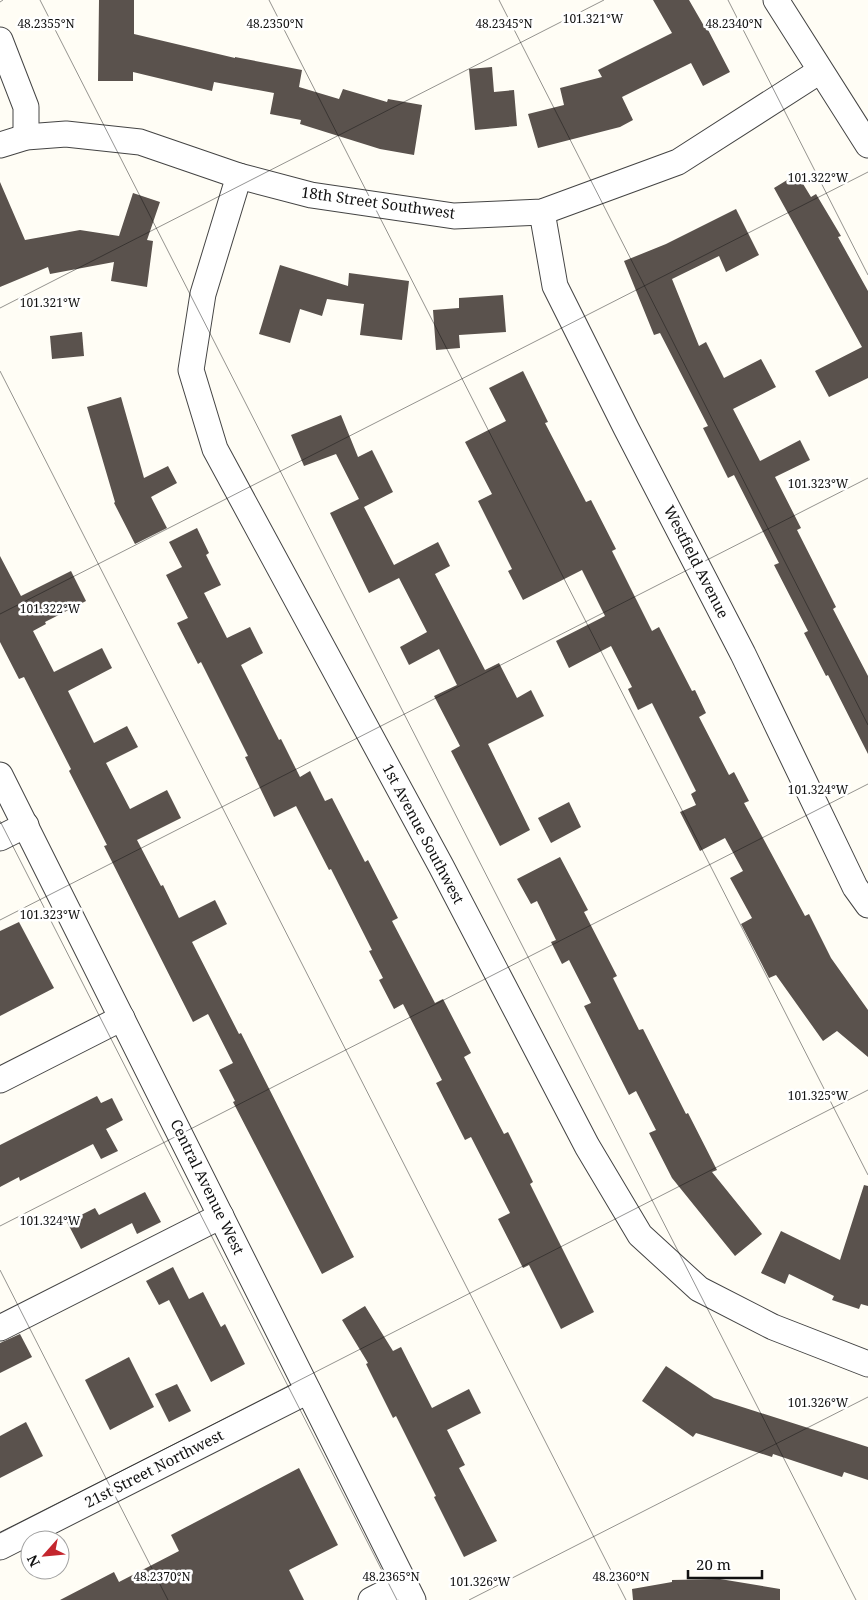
<svg xmlns="http://www.w3.org/2000/svg" width="868" height="1600" font-family="'Noto Serif',serif">
  <rect width="100%" height="100%" fill="#fffdf5"/>
  <g fill="#5a524d">
    <polygon points="99,0 134,0 134,34 235,58 235,57 302,70 299,87 339,99 343,89 387,102 388,99 422,105 414,155 380,149 300,124 301,120 270,114 274,93 214,82 212,91 133,72 133,81 98,81"/>
    <polygon points="653,0 689,0 704,26 706,26 730,72 703,86 691,63 622,97 633,120 620,127 538,148 528,114 564,105 560,88 602,77 598,70 672,33"/>
    <polygon points="492,67 494,92 514,90 517,126 475,130 469,69"/>
    <polygon points="797,174 811,197 816,194 841,236 838,237 868,291 868,378 829,397 815,371 862,347 774,188"/>
    <polygon points="0,182 25,240 80,230 119,236 133,193 160,202 147,240 153,241 147,287 111,281 114,262 50,274 48,267 0,287"/>
    <polygon points="736,209 759,255 726,272 719,256 672,279 699,346 706,342 724,378 761,359 776,387 733,409 760,461 800,440 810,460 775,477 801,528 797,530 836,607 833,609 868,676 868,754 828,675 826,676 804,633 808,631 774,565 779,563 734,475 728,478 703,428 708,426 660,333 654,335 624,261 666,244"/>
    <polygon points="280,265 348,286 349,273 409,281 402,340 360,335 364,304 327,299 322,316 300,309 290,343 259,334"/>
    <polygon points="503,295 506,332 459,335 460,348 436,350 433,310 459,308 459,298"/>
    <polygon points="82,332 84,356 52,359 50,336"/>
    <polygon points="523,371 548,422 545,423 586,502 591,500 616,549 612,551 652,631 659,627 692,691 695,690 706,713 699,717 729,775 734,772 749,801 744,803 805,916 809,914 831,958 868,1010 868,1057 837,1031 823,1041 776,975 769,978 741,924 752,918 730,878 743,871 725,838 700,851 680,812 696,805 691,794 696,791 652,703 638,710 628,689 632,687 611,646 569,668 556,641 605,616 582,570 523,600 508,571 512,569 478,501 492,494 465,442 506,421 489,388"/>
    <polygon points="121,397 144,478 168,466 177,483 151,497 167,528 135,544 114,503 115,502 87,407"/>
    <polygon points="341,415 358,457 372,450 393,492 364,507 394,565 438,542 450,566 435,574 485,670 499,663 517,698 531,690 544,716 488,744 530,830 500,846 451,751 460,746 434,696 457,685 439,649 409,665 400,647 427,632 399,578 369,593 330,513 359,499 336,454 304,466 291,435"/>
    <polygon points="197,528 209,553 206,555 221,585 204,593 227,638 250,627 263,653 241,665 279,740 281,739 300,777 310,771 325,801 332,798 365,862 368,860 398,918 392,921 435,1003 443,999 471,1053 464,1057 504,1134 508,1132 533,1182 530,1184 594,1312 561,1329 529,1265 523,1268 498,1219 510,1213 471,1137 465,1140 436,1083 442,1080 403,1004 394,1009 379,980 383,978 369,951 372,950 331,869 329,870 296,806 274,817 245,757 248,756 201,662 198,664 177,623 188,618 166,575 182,567 169,542"/>
    <polygon points="0,556 21,596 71,571 86,601 45,622 46,624 33,631 54,672 102,648 112,668 68,691 94,743 127,726 138,747 106,763 130,809 167,790 181,818 137,840 161,886 163,885 179,918 215,900 227,924 192,942 239,1034 241,1033 354,1257 322,1274 233,1102 235,1101 219,1070 233,1063 208,1014 193,1022 104,846 107,845 69,771 71,769 24,677 19,679 0,642"/>
    <polygon points="569,802 581,827 551,843 538,818"/>
    <polygon points="560,857 588,910 584,912 617,976 613,978 639,1030 643,1029 686,1114 688,1113 717,1170 712,1172 762,1234 735,1256 672,1178 649,1133 656,1130 636,1091 629,1095 584,1006 591,1003 569,960 562,964 551,942 556,940 537,901 531,904 517,879"/>
    <polygon points="19,922 54,988 0,1016 0,931"/>
    <polygon points="97,1096 101,1103 112,1098 123,1120 106,1129 118,1151 101,1159 93,1144 20,1181 19,1177 0,1187 0,1145"/>
    <polygon points="864,1185 868,1186 868,1306 861,1304 859,1309 832,1300 834,1296 789,1274 785,1284 761,1273 781,1231 840,1260"/>
    <polygon points="145,1192 161,1222 137,1234 132,1223 81,1249 67,1222 95,1208 99,1215"/>
    <polygon points="173,1267 189,1299 203,1292 221,1327 225,1324 245,1364 211,1382 169,1300 159,1305 146,1281"/>
    <polygon points="365,1306 393,1351 401,1347 432,1408 469,1389 481,1413 447,1430 465,1465 459,1468 497,1541 464,1557 434,1497 436,1496 396,1416 393,1418 366,1364 368,1363 342,1320"/>
    <polygon points="20,1334 32,1357 0,1373 0,1343"/>
    <polygon points="129,1357 154,1407 110,1430 85,1380"/>
    <polygon points="666,1366 714,1398 868,1447 868,1480 844,1472 842,1477 773,1454 772,1457 696,1433 693,1437 642,1401"/>
    <polygon points="177,1384 191,1411 169,1422 155,1394"/>
    <polygon points="26,1422 43,1456 0,1478 0,1436"/>
    <polygon points="299,1468 338,1545 289,1570 304,1600 60,1600 114,1572 119,1582 179,1551 171,1535"/>
    <polygon points="720,1579 780,1589 780,1600 633,1600 632,1589 672,1582 672,1580"/>
  </g>
  <g fill="none" stroke-linecap="round" stroke-linejoin="round">
    <g stroke="#444" stroke-width="27">
      <g id="minor">
        <polyline points="776,0 868,145"/>
        <polyline points="0,40 26,107 26,137"/>
        <polyline points="0,145 26,137 66,134 140,142 239,176 311,195 454,216 542,212 678,162 820,71"/>
        <polyline points="239,176 203,294 191,370 215,449 441,866 587,1146 640,1235 699,1289 773,1327 868,1364"/>
        <polyline points="542,212 555,286 626,428 743,654 855,887 868,905"/>
        <polyline points="0,775 413,1600"/>
        <polyline points="0,838 26,825"/>
        <polyline points="0,1080 122,1018"/>
        <polyline points="0,1328 221,1216"/>
        <polyline points="0,1547 308,1391"/>
        <polyline points="371,1600 404,1583"/>
      </g>
    </g>
    <use href="#minor" stroke="#fff" stroke-width="25"/>
  </g>
  <path fill="none" stroke="#111" stroke-width="1" stroke-opacity="0.45" d="M40,0l816,1600M269,0l599,1175M499,0l369,725M728,0l140,275M0,2l3,-2M0,308l604,-308M0,371l626,1229M0,614l868,-442M0,821l397,779M0,920l868,-442M0,1226l868,-442M0,1270l168,330M0,1533l868,-443M469,1600l399,-203"/>
  <g text-anchor="middle" stroke-width="5" stroke-linejoin="round" paint-order="stroke">
    <g font-size="15" fill="#111" stroke="#fff">
      <text transform="translate(378 203) rotate(8)" y="5">18th Street Southwest</text>
      <text transform="translate(696 562) rotate(63)" y="5">Westfield Avenue</text>
      <text transform="translate(423 834) rotate(62)" y="5">1st Avenue Southwest</text>
      <text transform="translate(207 1187) rotate(64)" y="5">Central Avenue West</text>
      <text transform="translate(154 1469) rotate(-27)" y="5">21st Street Northwest</text>
    </g>
  </g>
  <g font-size="12" text-anchor="middle" fill="#111" stroke="#fff" stroke-width="5" stroke-linejoin="round" paint-order="stroke">
    <text x="593" y="23">101.321°W</text>
    <text x="46" y="28">48.2355°N</text>
    <text x="275" y="28">48.2350°N</text>
    <text x="504" y="28">48.2345°N</text>
    <text x="734" y="28">48.2340°N</text>
    <text x="818" y="182">101.322°W</text>
    <text x="50" y="307">101.321°W</text>
    <text x="818" y="488">101.323°W</text>
    <text x="50" y="613">101.322°W</text>
    <text x="818" y="794">101.324°W</text>
    <text x="50" y="919">101.323°W</text>
    <text x="818" y="1100">101.325°W</text>
    <text x="50" y="1225">101.324°W</text>
    <text x="818" y="1407">101.326°W</text>
    <text x="162" y="1581">48.2370°N</text>
    <text x="391" y="1581">48.2365°N</text>
    <text x="621" y="1581">48.2360°N</text>
    <text x="480" y="1586">101.326°W</text>
  </g>
  <g transform="translate(45 1555) rotate(243)"><circle r="24" fill="#ffffff" stroke="#a0a0a0"/>
  <path d="M0-4L9 19L0 12L-9 19Z" fill="#c4262e"/>
  <text y="-8" font-size="14" font-weight="bold" text-anchor="middle" fill="#111111">N</text>
  </g>
  <path d="M688 1570v8h74v-8" fill="none" stroke="#111111" stroke-width="2.5"/>
  <text x="696" y="1570" font-size="15" fill="#111111" stroke="#ffffff" stroke-width="4" paint-order="stroke">20 m</text>
</svg>
